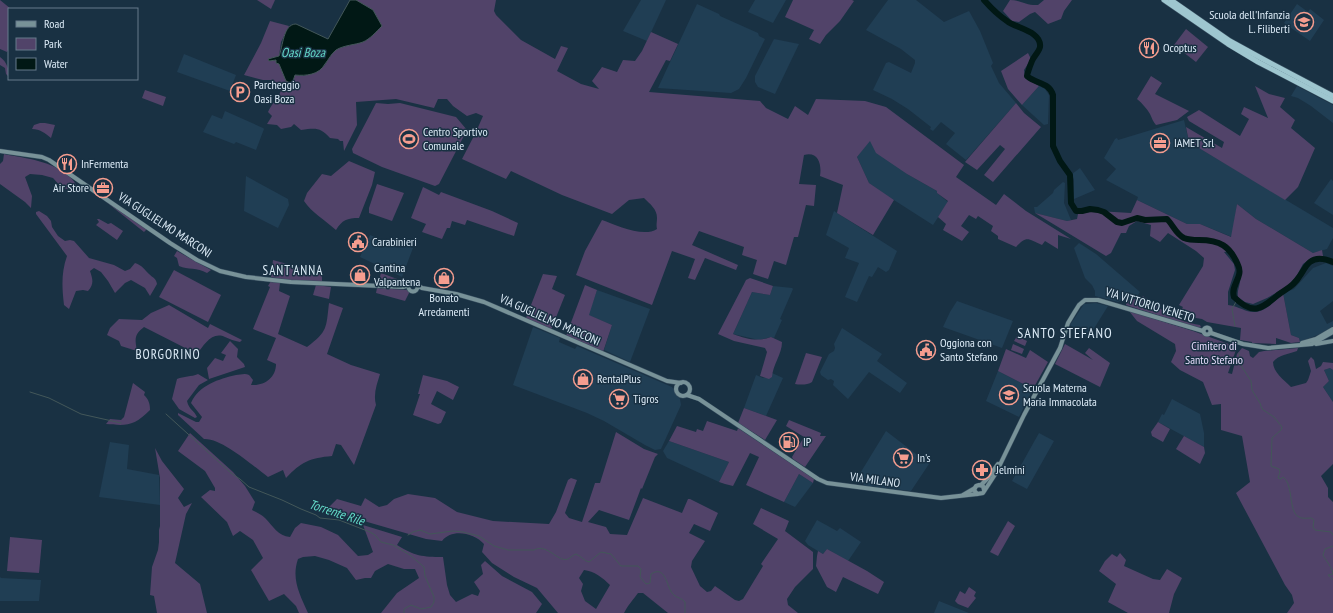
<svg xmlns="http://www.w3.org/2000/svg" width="1333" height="613" font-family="'PT Sans Narrow',sans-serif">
  <rect width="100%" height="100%" fill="#193143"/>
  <g fill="#203e54">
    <polygon points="641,0 666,0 647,41 623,31"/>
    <polygon points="755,0 786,0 773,23 748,12"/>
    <polygon points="888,0 916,0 944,22 969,11 980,31 993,63 991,66 999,83 1016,103 966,160 946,144 955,133 941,122 933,131 930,129 931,127 908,109 892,99 873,90 886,63 889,62 911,73 915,63 915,60 901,49 866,30"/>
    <polygon points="697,4 719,14 720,16 758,33 759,36 765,39 746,78 739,89 731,93 658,88"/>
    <polygon points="1297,4 1308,12 1310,9 1324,20 1310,41 1284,23"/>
    <polygon points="774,39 799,44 775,94 758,87 755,82 755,76"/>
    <polygon points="184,54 236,75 230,91 177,72"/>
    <polygon points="1039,86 1045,89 1049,95 1048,124 1044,125 1022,105"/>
    <polygon points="1297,86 1333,105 1333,123 1311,106 1298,98 1291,96"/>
    <polygon points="225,111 263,128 264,129 256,150 236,142 234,144 203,132 212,115 222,119"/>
    <polygon points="1184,120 1189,142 1333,228 1333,238 1327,249 1313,253 1256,219 1237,204 1232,237 1200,224 1187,224 1137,200 1138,197 1106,180 1116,169 1104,158 1115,139 1117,138 1118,140"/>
    <polygon points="870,140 907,174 937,191 937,193 948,202 933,225 883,193 869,183 857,157"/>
    <polygon points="1080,168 1095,190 1074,199 1074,180 1072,174"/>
    <polygon points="246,176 288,199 289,205 278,228 244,211"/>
    <polygon points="1331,179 1333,181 1333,215 1314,203"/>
    <polygon points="1063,182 1065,183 1064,203 1071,220 1067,221 1035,213 1034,207 1037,207 1053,193 1054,190"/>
    <polygon points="834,211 897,251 889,270 886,272 878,267 872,277 869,276 857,302 845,297 859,263 845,258 849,248 826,235"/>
    <polygon points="370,235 390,243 392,239 413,248 402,277 360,257"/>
    <polygon points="1079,243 1096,254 1140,292 1135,299 1127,301 1122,300 1118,302 1095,296 1095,291 1092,285 1085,278 1074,248"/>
    <polygon points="1326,263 1333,266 1333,301 1320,311 1327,324 1333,321 1333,326 1320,334 1300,342 1299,338 1291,335 1283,293 1294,289 1313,268"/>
    <polygon points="773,286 792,288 793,289 780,319 782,320 774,338 771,337 759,340 733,334 752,292 770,295"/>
    <polygon points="597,290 650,309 630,362 604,350 612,325 588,315"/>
    <polygon points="957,301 1013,321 1002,348 943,327 950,312"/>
    <polygon points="1096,303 1108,306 1088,338 1070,325 1084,304"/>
    <polygon points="533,327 560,338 559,342 575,349 577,346 672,387 680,399 681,405 661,449 655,450 645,445 604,421 587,413 513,385"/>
    <polygon points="842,328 882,354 877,361 907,383 900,393 869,372 848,399 833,385 834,381 831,379 828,380 821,375 820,372 829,354 834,351 835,348 834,344"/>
    <polygon points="1330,368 1333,370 1333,402 1323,387 1329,381 1324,370"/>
    <polygon points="998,371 1033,389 1019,417 986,401"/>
    <polygon points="772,373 783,378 766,416 744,408 756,375 763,378 772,377"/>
    <polygon points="1172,399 1200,414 1204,433 1204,447 1158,422 1162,414 1164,415"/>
    <polygon points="886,431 929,464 911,491 877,487 874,486 866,486 856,480"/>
    <polygon points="1039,433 1054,441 1027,489 1012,481"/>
    <polygon points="669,441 729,462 719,482 667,458 663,451"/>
    <polygon points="110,442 129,445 127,469 159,475 160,505 99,497"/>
    <polygon points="799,474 813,483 795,507 784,502"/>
    <polygon points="817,520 837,531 840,528 861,542 848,561 827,549 823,554 808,545 805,541"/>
    <polygon points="0,577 1,578 41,580 39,601 0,601"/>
    <polygon points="939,601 969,613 934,613"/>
  </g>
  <g fill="#514369" fill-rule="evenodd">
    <polygon points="0,0 11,9 9,9 9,48 7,52 0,49"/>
    <polygon points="257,0 275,0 271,9"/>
    <path d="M355,0h141l-2,11 2,4 25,25 34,19 6,-13 7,2 -11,23 24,13 18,5 -7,-8 10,-14 15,5 6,-12 12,1 7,-10 9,-19 27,12 -8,17 -4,-1 -17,32 111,9 6,7 22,11 7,-13 13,9 8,-16 49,2 21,6 78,58 -8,12 40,28 8,-11 22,17 45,28 -13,-4v14l-13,-8 -3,4c-14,-6 -15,-10 -26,2l-18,-8v-3l-7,-5 2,-5 -15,-10 -2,3 -7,-4 -8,11 8,6 -7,9 -19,-11 3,-6 -8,-7 10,-16 -11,-8v-2l-30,-17 -31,-21 -6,-12 -13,16 12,26 25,17 -21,35 -36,-22 6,-28 -23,-9c2,-12 -2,-25 -16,-21l-5,29 17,1 -2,21 -8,-1 -8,32h-4l-8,28 -12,-4 -6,18 -15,-5 4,-14 -15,-5 2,-8 -45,-16 -7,14 46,20 -2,5 -31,-12 -10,22 -7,-2 7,-19 -23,-8 -20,54 -76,-30 9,-24 17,-31c14,5 41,18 55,9 -1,-4 0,-7 0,-11 0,-9 -7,-14 -13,-20l-15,2 -17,14 -50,-19 -51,-24 -5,8 -44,-20 14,-27 7,-16 -7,-3 -9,3 -14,-10 -6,-7h-9l-4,9 -38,-9 -40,3 1,23 -13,26 -1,-10h-3l-2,-2 -8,-1c-10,-11 -14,-10 -29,-8l-7,-6 -3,3 -10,2 -4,-4 -10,-1 5,-8 -4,-4c4,-9 11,-14 14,-24l-10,-8h-9l-19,-5 17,-32 9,-22 19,5 -8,16 -2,14 -10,3 1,2 6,-1v3l3,1 7,17h7l2,-6 9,1 21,-11 4,-8 8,-8 13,-4 32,-19 -9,-16z"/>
    <polygon points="793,0 852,0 854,1 840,21 826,35 820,44 809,39 814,30 785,17"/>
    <path d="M1010,0c10,0 18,6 28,5l6,-5h28l-8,11 -3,8 -13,5 -13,-12 -5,2 -11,8 -7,-1 -9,-10z"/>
    <polygon points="1186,29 1208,47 1196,62 1174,45"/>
    <polygon points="1028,53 1031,59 1024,70 1025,78 1039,86 1022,105 1008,89 1001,71"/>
    <path d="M0,57c7,5 9,12 9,20l-3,-3 -1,-6 -5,-3z"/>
    <path d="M1151,76l11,7 -7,11 34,17 -12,9 -21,5c-3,-3 -4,-7 -6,-11 -3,-5 -8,-11 -13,-15z"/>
    <polygon points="1255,86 1269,94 1285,98 1280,107 1295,120 1291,128 1315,148 1298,187 1285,200 1189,142 1186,127 1222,148 1224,142 1189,121 1187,117 1199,110 1240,136 1249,119 1241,114 1244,107 1268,118"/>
    <polygon points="145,90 166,97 163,106 142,98"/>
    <polygon points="376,103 388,104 400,103 456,117 467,130 439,184 435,186 382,167 353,153 352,149"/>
    <polygon points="1016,103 1024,113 1041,127 993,182 984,175 1005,149 1000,145 977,170 965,162"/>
    <path d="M40,123h5l10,2 -4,13c-6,-5 -11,-9 -19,-9l2,-4z"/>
    <path d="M4,154c24,5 47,6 67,24 4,4 5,8 10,12v2l-19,-4 -9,-10 -11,-3 -12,-1 -5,3 7,19 -1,12 -6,-6 -25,-18v-20l3,-3z"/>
    <path d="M349,161l26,11 -3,13 -13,33c-12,0 -17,2 -23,12 -11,-10 -24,-17 -32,-29l3,-8 15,-19 9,2z"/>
    <polygon points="377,184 404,193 392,221 369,213 369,208"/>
    <polygon points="423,187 439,195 441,192 492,211 518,223 514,236 467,220 465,225 452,221 450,228 447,228 442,239 422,232 426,224 411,218"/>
    <path d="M1137,200l50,24h13l31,13 6,-33 19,15 57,34 9,-3 1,6 -12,2 -8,6 -6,11 -9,11 -21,12 -14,6 -8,-2 -7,-5c-1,-6 1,-9 2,-15 3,-12 -1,-20 -7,-31l-9,1 10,12 1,6 -7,22v13c8,1 13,4 19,6 15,5 27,-9 36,-18l8,42 8,3 1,4 -9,1 -15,-5v6l-24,-1v-1l-12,-2 1,-12 -34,-6 -5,-3 -24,-4 5,-8 -4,-2 24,-39 1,-8 -8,-7 -28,-18 -8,9 -10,-6 1,-11 -14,-4 -8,5 -3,7h-5l-10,20 -5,3 -71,-43 32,8 10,-2 1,-5 19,-3 34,2z"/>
    <polygon points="105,201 147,229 144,232"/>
    <path d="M39,211l8,5 4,5 1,6 6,9 7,5 5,-1 4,1 15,17 25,7 11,6 5,-2 5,-6c8,3 8,5 14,11 4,4 7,4 8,10l-7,12 -5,-8 -14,-8 -6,3 -10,10 -7,-12 -7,-9 -7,-4 -4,3c3,9 4,13 -2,20l-5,-1 -7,1 -7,18 -5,-4c-2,-17 -3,-32 3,-49l-31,-42v-2z"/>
    <polygon points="97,219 99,219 108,224 111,223 123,231 117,240 96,225 99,222"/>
    <path d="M177,251l34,19 -4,3c-10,-6 -19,-3 -28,-7l-2,-8 -3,-2z"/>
    <polygon points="273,260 322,274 322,282 288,280 271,277"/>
    <polygon points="174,270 221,295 208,322 159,297"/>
    <polygon points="381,273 408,283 408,285 378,284"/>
    <polygon points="543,274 557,276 552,289 565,295 551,330 526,318"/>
    <path d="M750,278l23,8 -3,9 -18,-3 -19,42c14,5 24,8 38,3l11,5c0,12 -9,22 -10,35l-3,2 -9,-3 7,-24 -2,-4 -31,-7 -16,-7 25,-48 3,-6z"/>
    <path d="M271,281l9,2 -1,8 11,5 -12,38 29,13c21,-16 19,-19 22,-44l14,5 -16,46 24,11 29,9c-3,10 -7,20 -4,31l-22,60 -13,-20 -5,-1 -4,12c-22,2 -31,6 -46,22l-3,-8 -15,7c-15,-11 -46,-39 -64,-38l-26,-24v-2l18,9h3l3,-5 -11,-14c8,-18 28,-24 45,-28 4,0 9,-2 13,0 2,2 3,4 4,5l-2,5c13,1 25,-7 25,-21l-9,-4 9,-22 -23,-9 17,-42 -2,-1z"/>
    <polygon points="316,285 331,287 329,299 313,295"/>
    <polygon points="585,285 597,290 589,315 612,325 603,352 566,336"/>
    <polygon points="377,288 408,290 410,291 405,301 376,293"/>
    <path d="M1143,296c20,15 32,25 57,29l1,2 -3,1 -72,-23 1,-4 8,-2 5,1z"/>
    <path d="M169,305l39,23 2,-4 32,16 -2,2c-6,-1 -10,-3 -15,-5 -13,-6 -21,8 -28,17l-53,-27c-10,8 -9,11 -7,24l-16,-5 -2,-5 -12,-6 3,-7 9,-9 23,1 9,-7z"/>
    <path d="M1129,311l64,20 44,16 -9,26 4,1 5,-20 5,-6 7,3 1,5 3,2 6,-6 5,-1 34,-3 -1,3c-8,3 -19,4 -24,11 0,10 11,18 18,25l15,-4 2,-3 3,-9 -3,-10 3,-4 3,3 2,9 5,-3 2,-4 10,1v7l-3,-2 -6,2 5,11 -6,6 10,15v62l-12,12 7,12v9l5,5v111h-46l7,-10 -2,-8 -7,-10 -49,-92 14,-11 -8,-46 -21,-6v-26l-9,1 -9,-23 -23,-12 -9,-8 5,-11 -1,-7 -38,-23z"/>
    <polygon points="1017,336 1027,341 1025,346 1014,341"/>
    <polygon points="230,341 238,349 237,357 244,364 245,367 209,379 207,368 215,358 223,361 226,355 221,353"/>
    <polygon points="1013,344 1024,349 1022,354 1011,350"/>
    <polygon points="1065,344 1093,360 1085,353 1089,348 1110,363 1100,387 1055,364"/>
    <polygon points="1006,349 1026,358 1030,350 1048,362 1033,389 998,371"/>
    <path d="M806,353l16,4 -10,25c-4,3 -12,3 -17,2z"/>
    <path d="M198,374l10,6 -9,5 -12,16c2,9 7,9 10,16l-2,1 -16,-9 -7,-10 5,-20c7,-3 14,-2 21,-5z"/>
    <polygon points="423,375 447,381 459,387 453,400 437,391 431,404 446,412 441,423 438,424 413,415 420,394 418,394"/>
    <path d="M133,383l12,9 -1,3c5,5 6,9 6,15 -16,16 -23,16 -44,14l4,-5 11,1 3,-3z"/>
    <polygon points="744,408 777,420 765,440 738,423"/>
    <polygon points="789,420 821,433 820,436 826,436 805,467 793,459 792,457 804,437 786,426"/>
    <polygon points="707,421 737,431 738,428 814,479 813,483 799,474 784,502 746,485 759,457 750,453 733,486 725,484 719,482 729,462 669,441 677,426 696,432 697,429 703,431"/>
    <polygon points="1158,422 1170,429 1163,442 1152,436 1151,432"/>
    <path d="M616,432l28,17 14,5 -3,3 -13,32 -1,-1 -12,32 -30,-10 -11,12 18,5 4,7 17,1 16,-37 39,15 6,-14h2l28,14 -8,18 -16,-7 -5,9 16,8 -13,20 -1,6 9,19 7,6 4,-1 4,-5 20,14 4,1 4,-2 20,-33 -2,-2 17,-25 -25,-15 8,-16 28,13 -4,10 28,21v17l-18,18 -8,12 1,6 10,8h-130l-25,-20h-5c-5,7 -10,12 -14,20h-66l-21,-25 -23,-11 -22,-14 -10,-11 2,-8c-10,-11 -32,-16 -42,-3l-16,-2 -100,-29 11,-11 24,7 4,-8 14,9 8,-2 7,-6 14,-5 27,4 22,14 36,9 56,3 7,-12 12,-32 3,-2 6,2 -12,33 4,5 13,4 13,-39h5zM584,570c10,1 19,8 26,15l-14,24 -11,-8 -4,-10 2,-7 -4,-6z"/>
    <path d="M190,433l43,39 12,14 10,16 -3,8c4,2 10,5 13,8 8,8 13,18 25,19l5,-9 6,-5 20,4 17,8 20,21 10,-1 5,-3 -10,-27 39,12 -5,8c18,11 25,12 46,12l4,28 3,10 6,7 16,-8 6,2 2,-5 -6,-9 9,-8 -2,-9 4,-4 17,15 30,16 10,12 -6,9h-155l16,-20 22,-15 -4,-9h-11l-16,-5 -13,7 -4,7h-6l-9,2 -9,-12 -18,-8 -14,-4 -12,1 -5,2c-7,20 2,36 10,54h-9l-3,-7 -12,-12 -15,7 -18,-31 12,-12 -10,-18 -13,-9 -7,5 -6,-14 -26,-25 9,-7 5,1v-3l-10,-17 -27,-20z"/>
    <polygon points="1184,436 1204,447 1205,453 1200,464 1176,449"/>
    <polygon points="155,448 162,461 184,489 178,498 184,507 192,503 186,514 175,563 200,584 207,613 157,613 154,596 150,595 152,567 158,550 159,542 159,530 160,526 160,478"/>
    <polygon points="1008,521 1015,526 998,556 990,552"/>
    <polygon points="10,537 42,540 39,573 7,571"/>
    <polygon points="827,549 867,571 884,582 878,594 843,577 836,592 827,587 816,566 817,556 818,551 823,554"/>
    <polygon points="1120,553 1126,560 1124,566 1153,579 1160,580 1167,569 1182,578 1174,594 1169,613 1128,613 1108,602 1116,584 1099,571 1105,561 1112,554 1117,557"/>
    <polygon points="969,587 976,592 974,596 976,598 968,608 958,604 955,601 960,591 965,594"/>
  </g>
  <path fill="#011815" stroke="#435759" d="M350,0h6l17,10 9,16c-6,6 -12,13 -19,16 -8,3 -19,3 -27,8 -5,4 -7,9 -11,14 -6,11 -19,12 -30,11l-2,6 -3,2 -4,-2 -7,-17 -3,-1v-3l-7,1 -1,-2 11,-3c4,-9 4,-32 17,-32l32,15z"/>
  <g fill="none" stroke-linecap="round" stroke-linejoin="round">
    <g stroke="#435759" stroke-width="1">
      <polyline points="1235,326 1232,309 1237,300"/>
      <path d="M1239,353l3,14 9,14 1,9 8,13 2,6 12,8 8,10 -1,3 -9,8 -1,28 8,3 1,3 -2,6 3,1 2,-2c11,8 5,35 16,40 3,2 8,1 12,1l3,2 -1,7 2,3 16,2 2,3"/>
      <polyline points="30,392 49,398 81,414 121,423"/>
      <polyline points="166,414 231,473 240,479 249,487 282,500 301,509 316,515 320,518 339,520 370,532 375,535 381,542 393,545 410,555 424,567 425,576 434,597 434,602 431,607 421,609 411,605 404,609 404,613"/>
      <path d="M408,535l5,-3 7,-2 10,4 23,-3 10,1 16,4 15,10 14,4h26c14,-7 24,13 34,9 2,-1 5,-4 8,-5 5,2 8,7 13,8l12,-10 10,2 10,12h17l3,3 -1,8 6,7 4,-1 1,-9c16,-10 15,15 23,21 3,3 8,3 11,7v11"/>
      <path d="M1333,546l-8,3 -2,6c3,6 9,12 10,19l-5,1 5,5"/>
    </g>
    <path stroke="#011815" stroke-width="6" d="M984,0c7,8 14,15 23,21 8,7 35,10 33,26 -1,5 -6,9 -8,14 -2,5 -4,10 -5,15 9,8 22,6 26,19v51l7,15 10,14 1,28 5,8h6l8,-2 8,1 6,2 13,10 5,1 15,-5 8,2 22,-1c6,6 9,15 17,19 5,2 10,2 15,2 21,0 31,6 39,25 6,12 -8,20 -4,32 19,19 27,12 44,-2 8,-6 16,-9 21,-18 4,-5 6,-11 11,-15 6,-5 16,-3 23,0"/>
    <g stroke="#384f60" stroke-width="5">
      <g id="secondary">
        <polyline points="0,151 42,157 49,160 170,243 197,260 220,271 246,277 291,282 403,287 409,285"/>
        <circle cx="413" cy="287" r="4.5"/>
        <polyline points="417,285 422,288 456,294 484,302 667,381 681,383"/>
        <circle cx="1207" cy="331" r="3.5"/>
        <polyline points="1211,333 1243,344 1268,348 1312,344 1333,332"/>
        <polyline points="1302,343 1316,339 1333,329"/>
        <polyline points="1316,344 1333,341"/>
        <circle cx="683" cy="389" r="7"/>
        <polyline points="687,395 699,399 818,479 827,483 941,498 977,494"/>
        <polyline points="981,485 988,478 998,464"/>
        <polyline points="984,490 983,486 979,485 976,486 974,490 977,494 983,493 996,473 1024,415 1060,348 1068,323 1074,313 1079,305 1085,300 1098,300 1203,331"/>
        <polyline points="963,495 975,488"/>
      </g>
    </g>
    <g stroke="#384f60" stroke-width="6">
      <g id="highway">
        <polyline points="1164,0 1228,44 1258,62 1333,101"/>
        <polyline points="1171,0 1230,41 1261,58 1333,96"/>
      </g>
    </g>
    <use href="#secondary" stroke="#789298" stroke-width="4"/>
    <use href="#highway" stroke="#9ec6cf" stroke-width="5"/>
  </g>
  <defs>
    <g id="school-ring" transform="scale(1)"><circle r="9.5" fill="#193143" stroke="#f59d8f" stroke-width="1.5"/><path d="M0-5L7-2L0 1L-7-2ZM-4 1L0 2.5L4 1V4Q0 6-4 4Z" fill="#f59d8f"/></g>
    <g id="restaurant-ring" transform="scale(1)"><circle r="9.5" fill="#193143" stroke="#f59d8f" stroke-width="1.5"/><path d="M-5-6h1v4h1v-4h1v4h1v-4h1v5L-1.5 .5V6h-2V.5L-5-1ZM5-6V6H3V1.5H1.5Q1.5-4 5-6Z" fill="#f59d8f"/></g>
    <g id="parking-ring" transform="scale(1)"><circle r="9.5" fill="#193143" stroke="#f59d8f" stroke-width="1.5"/><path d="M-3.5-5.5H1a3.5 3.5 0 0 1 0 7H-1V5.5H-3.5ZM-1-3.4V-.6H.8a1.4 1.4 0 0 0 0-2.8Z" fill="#f59d8f"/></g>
    <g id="stadium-ring" transform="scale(1)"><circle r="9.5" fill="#193143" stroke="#f59d8f" stroke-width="1.5"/><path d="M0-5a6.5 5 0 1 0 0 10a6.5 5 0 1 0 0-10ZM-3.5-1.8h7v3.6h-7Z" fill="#f59d8f"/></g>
    <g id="office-ring" transform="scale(1)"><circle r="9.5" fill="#193143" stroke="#f59d8f" stroke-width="1.5"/><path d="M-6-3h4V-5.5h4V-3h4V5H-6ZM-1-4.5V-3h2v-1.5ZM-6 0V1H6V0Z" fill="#f59d8f"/></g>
    <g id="civic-ring" transform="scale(1)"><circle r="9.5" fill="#193143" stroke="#f59d8f" stroke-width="1.5"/><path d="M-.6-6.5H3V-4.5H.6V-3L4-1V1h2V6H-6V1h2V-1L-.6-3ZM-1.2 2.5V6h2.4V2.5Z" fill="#f59d8f"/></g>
    <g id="shop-ring" transform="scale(1)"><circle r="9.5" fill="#193143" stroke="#f59d8f" stroke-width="1.5"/><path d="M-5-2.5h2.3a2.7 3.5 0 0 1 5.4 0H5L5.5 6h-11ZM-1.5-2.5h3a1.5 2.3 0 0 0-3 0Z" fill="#f59d8f"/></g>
    <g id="supermarket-ring" transform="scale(1)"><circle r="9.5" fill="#193143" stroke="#f59d8f" stroke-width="1.5"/><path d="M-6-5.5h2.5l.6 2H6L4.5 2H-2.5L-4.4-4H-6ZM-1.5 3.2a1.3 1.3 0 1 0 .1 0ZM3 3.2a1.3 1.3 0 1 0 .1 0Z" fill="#f59d8f"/></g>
    <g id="fuel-ring" transform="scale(1)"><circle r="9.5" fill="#193143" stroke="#f59d8f" stroke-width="1.5"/><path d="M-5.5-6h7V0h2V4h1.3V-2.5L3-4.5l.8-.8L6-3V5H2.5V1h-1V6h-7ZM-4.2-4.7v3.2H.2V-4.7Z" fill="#f59d8f"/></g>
    <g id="pharmacy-ring" transform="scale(1)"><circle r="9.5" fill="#193143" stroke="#f59d8f" stroke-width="1.5"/><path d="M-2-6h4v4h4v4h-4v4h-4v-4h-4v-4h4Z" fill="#f59d8f"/></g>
  </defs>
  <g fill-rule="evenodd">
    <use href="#school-ring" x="1304" y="22"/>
    <use href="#restaurant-ring" x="1149" y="48"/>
    <use href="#parking-ring" x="240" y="92"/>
    <use href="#stadium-ring" x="409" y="139"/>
    <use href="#office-ring" x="1160" y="143"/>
    <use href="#restaurant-ring" x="67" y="164"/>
    <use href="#office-ring" x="103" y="188"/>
    <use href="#civic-ring" x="358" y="242"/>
    <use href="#shop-ring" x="360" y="275"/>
    <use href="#shop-ring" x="444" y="278"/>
    <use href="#civic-ring" x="926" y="350"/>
    <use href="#shop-ring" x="583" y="379"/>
    <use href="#school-ring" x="1009" y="395"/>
    <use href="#supermarket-ring" x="619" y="399"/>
    <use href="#fuel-ring" x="789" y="442"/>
    <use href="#supermarket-ring" x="903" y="458"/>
    <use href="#pharmacy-ring" x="982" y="470"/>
  </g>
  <g text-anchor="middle" stroke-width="3" stroke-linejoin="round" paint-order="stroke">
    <g font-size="12" fill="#dcebf7" stroke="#193143" text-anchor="start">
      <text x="1290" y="19" text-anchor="end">Scuola dell'Infanzia<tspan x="1290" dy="14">L. Filiberti</tspan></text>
      <text x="1163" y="52">Ocoptus</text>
      <text x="254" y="89">Parcheggio<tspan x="254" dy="14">Oasi Boza</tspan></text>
      <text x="423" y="136">Centro Sportivo<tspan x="423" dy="14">Comunale</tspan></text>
      <text x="1174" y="147">IAMET Srl</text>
      <text x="81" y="168">InFermenta</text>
      <text x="89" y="192" text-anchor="end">Air Store</text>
      <text x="372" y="246">Carabinieri</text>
      <text x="374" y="272">Cantina<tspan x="374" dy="14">Valpantena</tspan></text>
      <text x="444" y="302" text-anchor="middle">Bonato<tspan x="444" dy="14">Arredamenti</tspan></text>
      <text x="940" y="347">Oggiona con<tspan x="940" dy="14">Santo Stefano</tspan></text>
      <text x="597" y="383">RentalPlus</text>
      <text x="1023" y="392">Scuola Materna<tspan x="1023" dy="14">Maria Immacolata</tspan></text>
      <text x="633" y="403">Tigros</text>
      <text x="803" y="446">IP</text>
      <text x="917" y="462">In's</text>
      <text x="996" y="474">Jelmini</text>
    </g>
    <g font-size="12" fill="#dcebf7" stroke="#193143">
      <text transform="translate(165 225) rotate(33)" y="4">VIA GUGLIELMO MARCONI</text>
      <text transform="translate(1150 305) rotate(17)" y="4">VIA VITTORIO VENETO</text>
      <text transform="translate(550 320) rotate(24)" y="4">VIA GUGLIELMO MARCONI</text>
      <text transform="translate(875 480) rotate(8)" y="4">VIA MILANO</text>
    </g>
    <g font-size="12" fill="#e7dcfc" stroke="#193143">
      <text x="1214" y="350">Cimitero di<tspan x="1214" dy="14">Santo Stefano</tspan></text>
    </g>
    <g font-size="13" font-style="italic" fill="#63d8c7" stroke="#193143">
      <text x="303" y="57">Oasi Boza</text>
      <text transform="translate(337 512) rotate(18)" y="5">Torrente Rile</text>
    </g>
    <g font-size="13" letter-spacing="1" fill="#dcebf7" stroke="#193143">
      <text x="293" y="275">SANT'ANNA</text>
      <text x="168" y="359">BORGORINO</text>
    </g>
    <g font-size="14" letter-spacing="1" fill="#dcebf7" stroke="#193143">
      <text x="1065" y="338">SANTO STEFANO</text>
    </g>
  </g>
  <rect x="8" y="8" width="130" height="72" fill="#193143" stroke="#677b8b"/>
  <rect x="16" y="21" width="20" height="6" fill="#789298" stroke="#677b8b"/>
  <text x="44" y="28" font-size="12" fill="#dcebf7">Road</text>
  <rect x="16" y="38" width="20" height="12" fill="#514369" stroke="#677b8b"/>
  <text x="44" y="48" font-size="12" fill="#dcebf7">Park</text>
  <rect x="16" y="58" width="20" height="12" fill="#011815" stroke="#677b8b"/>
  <text x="44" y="68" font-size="12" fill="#dcebf7">Water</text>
</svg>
